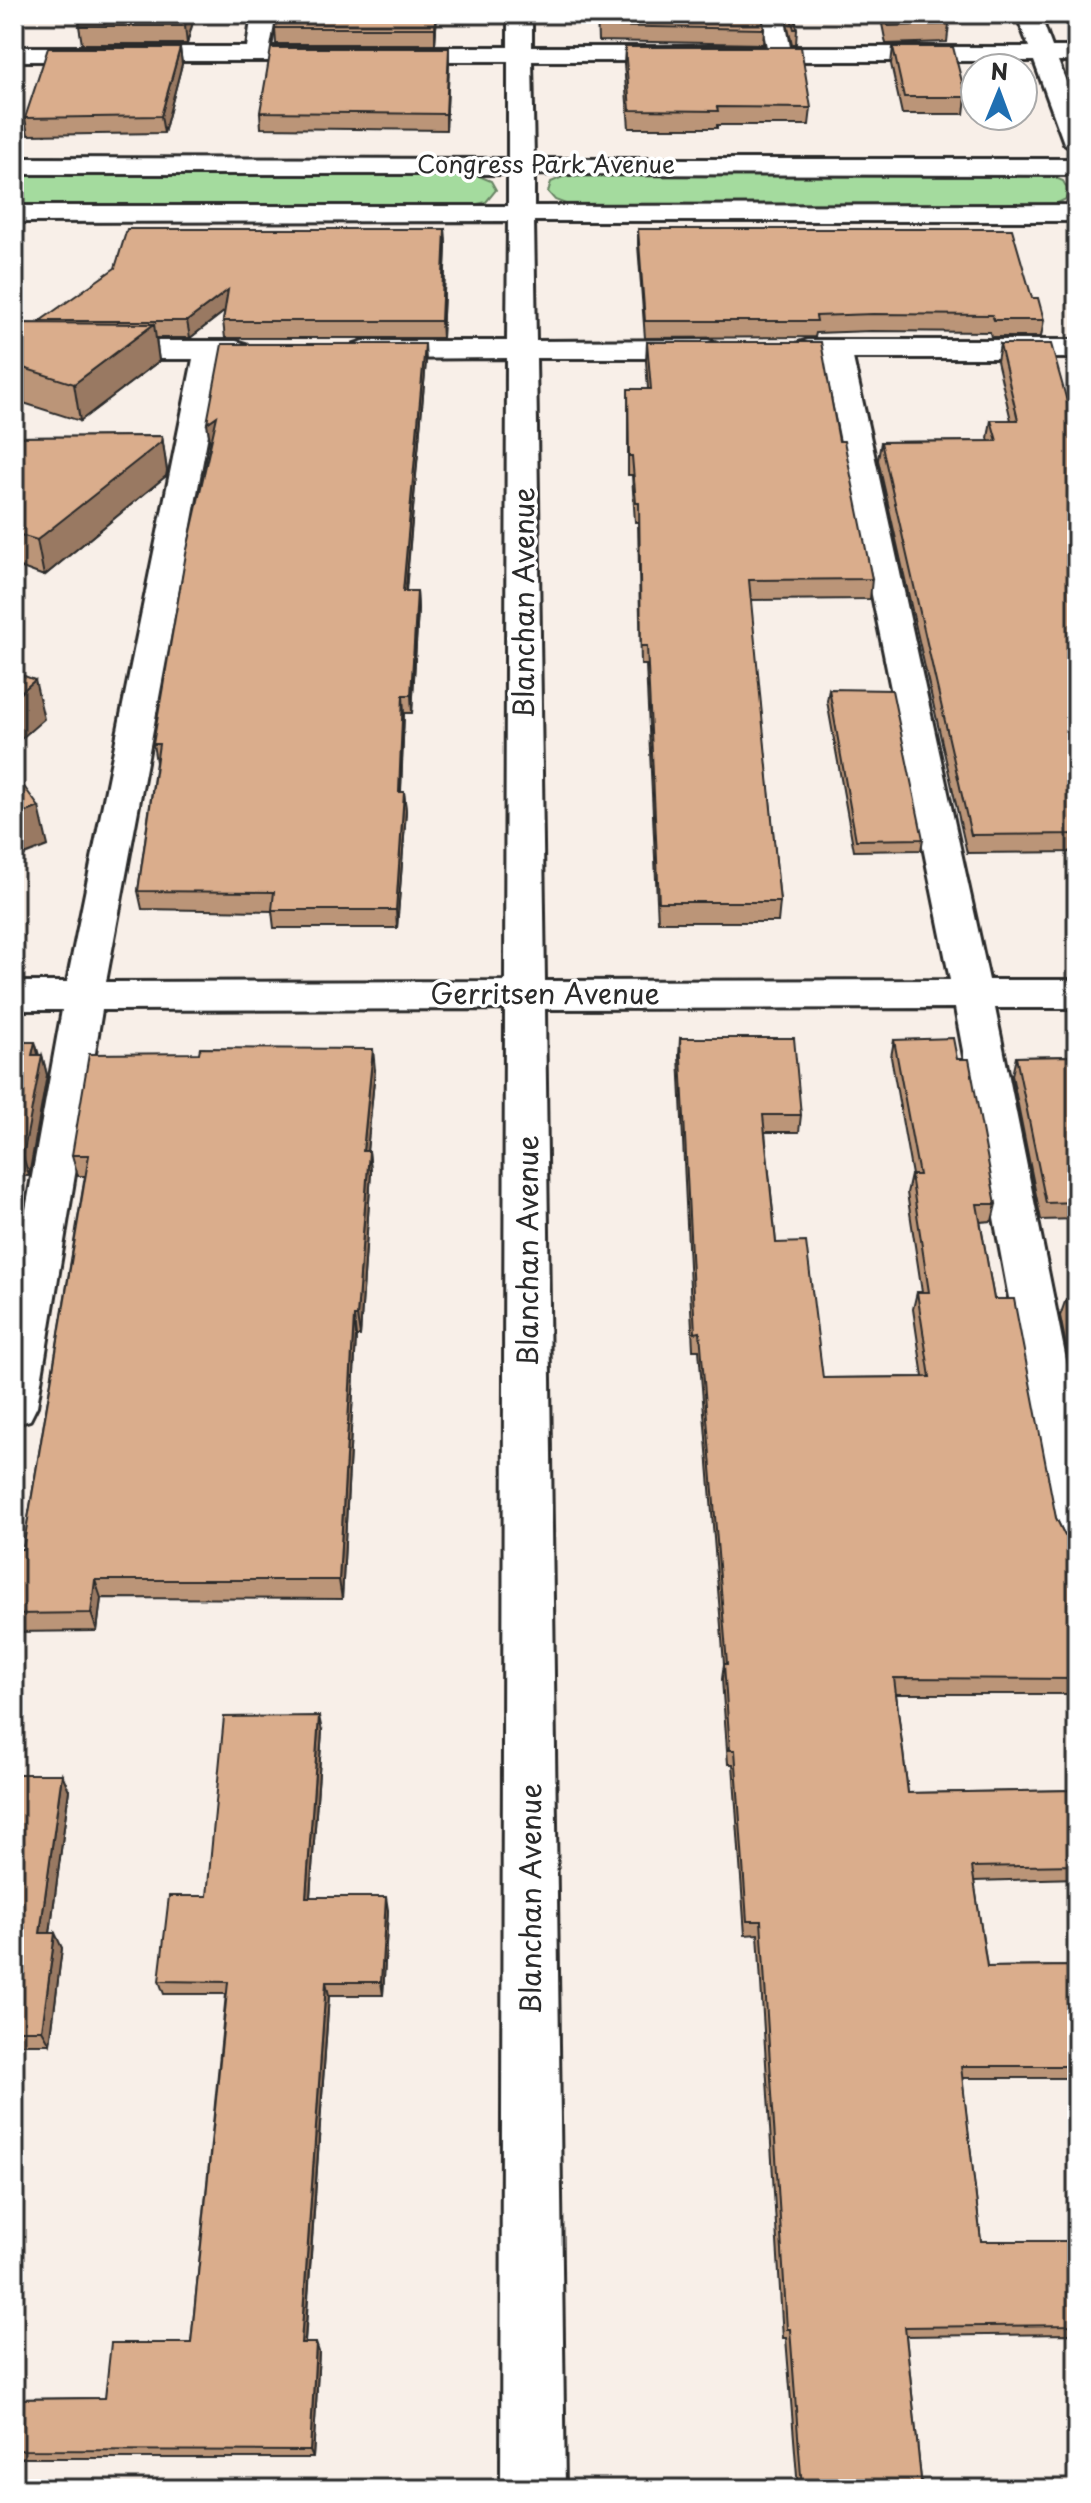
<svg xmlns="http://www.w3.org/2000/svg" width="1091" height="2503" font-family="'Playpen Sans',sans-serif">
  <rect width="100%" height="100%" fill="#f8efe8"/>
  <filter id="ink" filterUnits="userSpaceOnUse"><feTurbulence type="fractalNoise" baseFrequency=".0125" numOctaves="2"/><feDisplacementMap in="SourceGraphic" scale="16" xChannelSelector="R" yChannelSelector="G"/><feConvolveMatrix kernelMatrix="1 2 1 2 8 2 1 2 1" color-interpolation-filters="sRGB"/></filter>
  <g filter="url(#ink)">
    <g fill="#a4db9e" stroke="#688364" stroke-width="2">
      <polygon points="14,172 472,173 491,181 496,190 486,202 465,207 14,208"/>
      <polygon points="572,173 1049,175 1063,181 1068,190 1066,199 1053,205 571,206 555,200 548,192 551,182"/>
    </g>
    <g fill="none" stroke-linecap="round" stroke-linejoin="round">
      <g stroke="#2b2b2b" stroke-width="6">
        <polygon id="minor" points="252,14 276,14 270,47 508,47 508,14 532,14 532,47 767,47 760,14 784,14 790,47 1029,47 1016,14 1040,14 1052,47 1077,47 1077,61 1058,61 1077,110 1077,151 1064,143 1034,61 532,61 534,159 1077,159 1077,175 534,174 534,206 1077,205 1077,221 534,221 536,341 708,340 718,343 722,349 718,355 708,358 536,358 545,981 950,980 824,358 798,355 794,349 798,343 808,340 1077,340 1077,358 853,358 989,980 1077,980 1077,1008 995,1008 1077,1414 1077,1555 1060,1549 1053,1534 955,1008 545,1009 565,2489 501,2489 505,1009 102,1010 37,1406 30,1420 14,1425 14,1276 62,1010 14,1010 14,982 67,982 193,359 14,359 14,341 236,341 246,344 250,350 246,356 222,359 106,982 505,981 507,358 364,359 354,356 350,350 354,344 364,341 507,341 508,221 14,222 14,206 508,206 508,174 14,174 14,158 508,159 508,61 14,61 14,47 247,47"/>
      </g>
      <use href="#minor" fill="#fff" fill-rule="evenodd"/>
    </g>
    <g fill="#bb9578" stroke="#2b2b2b" stroke-width="2">
      <polygon points="83,14 195,14 187,44 82,44 79,26"/>
      <polygon points="277,14 437,14 435,44 276,44 275,28"/>
      <polygon points="597,14 762,14 764,29 763,44 598,41"/>
      <polygon points="785,14 794,14 797,29 796,44 792,44"/>
      <polygon points="880,14 946,14 949,24 947,42 886,44"/>
      <polygon points="625,47 811,108 809,125 717,125 717,128 629,128 624,64"/>
      <polygon points="893,47 966,97 964,114 902,114 891,64"/>
      <polygon points="180,48 182,64 164,133 28,135 25,118"/>
      <polygon points="449,64 446,130 261,128 260,112"/>
      <polygon points="445,229 446,245 442,338 225,338 223,321 225,311 190,338 156,338 159,361 80,421 14,400 14,323 41,324 40,321"/>
      <polygon points="638,229 1032,298 1044,320 1041,337 991,337 990,332 871,331 816,333 815,337 645,338 638,245"/>
      <polygon points="647,342 839,441 872,579 870,599 750,600 780,902 778,922 658,922 646,665 641,665 638,522 635,522 632,475 628,475 628,389 648,389 646,361"/>
      <polygon points="1000,344 1072,419 1077,432 1077,852 967,853 878,460 881,442 989,441 988,438 991,420 1011,420 997,361"/>
      <polygon points="426,361 406,591 417,591 418,609 412,713 404,713 401,792 404,792 406,811 397,928 274,928 272,911 142,909 138,891 156,762 153,744 211,439 210,441 207,423"/>
      <polygon points="162,436 167,471 166,476 44,576 14,565 14,437"/>
      <polygon points="829,689 923,839 921,850 854,851 827,701"/>
      <polygon points="680,1038 801,1115 799,1132 765,1132 776,1243 823,1378 923,1377 913,1309 917,1292 922,1292 907,1193 911,1175 912,1175 891,1057 894,1040 957,1059 996,1204 992,1221 980,1222 994,1299 1056,1518 1065,1536 1077,1540 1077,1694 896,1694 908,1793 1077,1790 1077,1878 974,1881 987,1967 1077,1966 1077,2078 962,2078 981,2241 1077,2241 1077,2357 1073,2334 906,2336 922,2489 798,2489 786,2338 783,2338 758,1934 745,1935 733,1764 728,1764 722,1679 724,1664 699,1350 693,1350 679,1056"/>
      <polygon points="14,1042 35,1042 39,1055 42,1055 47,1075 29,1176 14,1176"/>
      <polygon points="1077,1056 1077,1219 1041,1220 1012,1075 1016,1057"/>
      <polygon points="375,1070 367,1151 369,1151 371,1172 360,1336 356,1336 342,1599 101,1598 97,1631 14,1632 14,1549 23,1549 85,1176 78,1176 72,1155"/>
      <polygon points="1066,1299 1077,1299 1077,1399 1060,1316"/>
      <polygon points="322,1731 310,1897 388,1910 383,1995 329,1995 305,2343 319,2352 313,2458 20,2458 14,2489 14,2399 105,2398 191,2343 226,1994 164,1994 159,1981 207,1896"/>
      <polygon points="14,1774 69,1790 50,1933 62,1948 50,2044 14,2044"/>
    </g>
    <g fill="#997962" stroke="#2b2b2b" stroke-width="2">
      <polygon points="188,14 195,14 187,44 185,26"/>
      <polygon points="436,14 437,14 435,44 435,28"/>
      <polygon points="180,48 182,64 164,133 161,116"/>
      <polygon points="449,48 449,64 446,130 446,114"/>
      <polygon points="445,229 446,245 442,338 441,321"/>
      <polygon points="228,290 230,307 190,338 187,321"/>
      <polygon points="154,324 159,361 80,421 74,384"/>
      <polygon points="425,344 426,361 404,609 403,591"/>
      <polygon points="217,416 219,433 210,441 207,423"/>
      <polygon points="162,436 167,471 166,476 44,576 37,540"/>
      <polygon points="417,591 418,609 412,713 411,695"/>
      <polygon points="35,680 44,719 14,745 14,698"/>
      <polygon points="403,695 404,713 400,811 399,792"/>
      <polygon points="404,792 406,811 397,928 396,910"/>
      <polygon points="39,807 48,846 14,859 14,817"/>
      <polygon points="35,1042 40,1062 42,1055 47,1075 29,1176 23,1156 32,1055"/>
      <polygon points="373,1049 375,1070 365,1172 363,1151"/>
      <polygon points="369,1151 371,1172 360,1336 357,1316"/>
      <polygon points="354,1316 356,1336 342,1599 339,1580"/>
      <polygon points="95,1580 101,1598 97,1631 91,1613"/>
      <polygon points="319,1716 322,1731 309,1910 306,1897"/>
      <polygon points="62,1774 69,1790 48,1948 40,1933"/>
      <polygon points="386,1897 388,1910 383,1995 381,1982"/>
      <polygon points="55,1933 62,1948 50,2044 42,2030"/>
      <polygon points="326,1982 329,1995 304,2352 301,2343"/>
      <polygon points="14,2170 17,2173 14,2196"/>
      <polygon points="316,2343 319,2352 313,2458 310,2451"/>
      <polygon points="14,2451 20,2458 17,2489 14,2489"/>
    </g>
    <g fill="#daad8c" stroke="#2b2b2b" stroke-width="2">
      <polygon points="83,14 188,14 185,26 79,26"/>
      <polygon points="277,14 436,14 435,28 275,28"/>
      <polygon points="598,14 762,14 764,29 598,26"/>
      <polygon points="790,14 794,14 797,29 794,29"/>
      <polygon points="886,14 946,14 949,24 888,26"/>
      <polygon points="625,47 801,47 811,108 717,107 718,111 630,110"/>
      <polygon points="893,47 953,47 966,97 904,97"/>
      <polygon points="48,48 180,48 161,116 25,118"/>
      <polygon points="271,48 449,48 446,114 260,112"/>
      <polygon points="127,229 445,229 441,321 223,321 228,290 187,321 40,321 115,268"/>
      <polygon points="638,229 1012,229 1032,298 1038,298 1044,320 994,320 992,315 873,314 816,316 817,321 645,321"/>
      <polygon points="14,323 154,324 74,384 14,365"/>
      <polygon points="647,342 821,342 839,441 844,441 872,579 749,580 780,902 659,902 647,646 641,646 639,503 636,503 632,456 629,456 628,389 651,389"/>
      <polygon points="222,344 425,344 403,591 417,591 411,695 403,695 399,792 404,792 396,910 272,910 274,892 138,891 159,744 153,744 186,554 217,416 207,423"/>
      <polygon points="1000,344 1051,344 1072,419 1077,432 1077,834 971,835 881,442 997,441 991,420 1018,420"/>
      <polygon points="162,436 161,442 37,540 14,533 14,437"/>
      <polygon points="14,672 35,680 14,698"/>
      <polygon points="829,689 892,690 923,839 856,840"/>
      <polygon points="14,773 39,807 14,817"/>
      <polygon points="680,1038 794,1038 801,1115 763,1115 776,1243 806,1242 823,1378 930,1377 917,1292 929,1292 911,1175 919,1175 894,1040 953,1038 957,1059 969,1059 996,1204 977,1204 994,1299 1014,1299 1056,1518 1065,1536 1077,1540 1077,1679 894,1678 908,1793 1077,1790 1077,1865 972,1867 987,1967 1077,1966 1077,2066 961,2066 981,2241 1077,2241 1077,2325 905,2327 922,2489 802,2489 790,2329 787,2329 761,1921 747,1921 735,1750 730,1750 724,1664 727,1664 700,1332 695,1333"/>
      <polygon points="14,1042 35,1042 32,1055 42,1055 23,1156 14,1156"/>
      <polygon points="200,1048 373,1049 363,1151 369,1151 357,1316 354,1316 339,1580 95,1580 91,1613 14,1614 14,1549 23,1549 89,1155 72,1155 89,1054 199,1053"/>
      <polygon points="1077,1056 1077,1202 1046,1203 1016,1057"/>
      <polygon points="1066,1299 1077,1299 1077,1354"/>
      <polygon points="319,1716 306,1897 386,1897 381,1982 326,1982 301,2343 316,2343 310,2451 14,2450 14,2399 105,2398 111,2343 191,2343 228,1982 159,1981 169,1896 207,1896 224,1717"/>
      <polygon points="14,1774 62,1774 40,1933 55,1933 42,2030 14,2030"/>
    </g>
  </g>
  <g text-anchor="middle" stroke-width="7" stroke-linejoin="round" paint-order="stroke">
    <g font-size="24" fill="#2b2b2b" stroke="#fff">
      <text x="546" y="173">Congress Park Avenue</text>
    </g>
    <g font-size="28" fill="#2b2b2b" stroke="#fff">
      <text transform="translate(524 603) rotate(-90)" y="10">Blanchan Avenue</text>
      <text x="545" y="1004">Gerritsen Avenue</text>
      <text transform="translate(528 1251) rotate(-90)" y="10">Blanchan Avenue</text>
      <text transform="translate(531 1899) rotate(-90)" y="10">Blanchan Avenue</text>
    </g>
  </g>
  <rect width="1091" height="2503" fill="none" stroke="#fff" stroke-width="48"/>
  <rect x="24" y="24" width="1043" height="2455" fill="none" stroke="#2b2b2b" stroke-width="3" filter="url(#ink)"/>
  <g transform="translate(999 92) rotate(1)"><circle r="38" fill="#ffffff" stroke="#aaaaaa" stroke-width="2"/>
  <path d="M0-6L14 30L0 20L-14 30Z" fill="#1f6fb2"/>
  <text y="-12" font-size="22" font-weight="bold" text-anchor="middle" fill="#2b2b2b">N</text>
  </g>
</svg>
